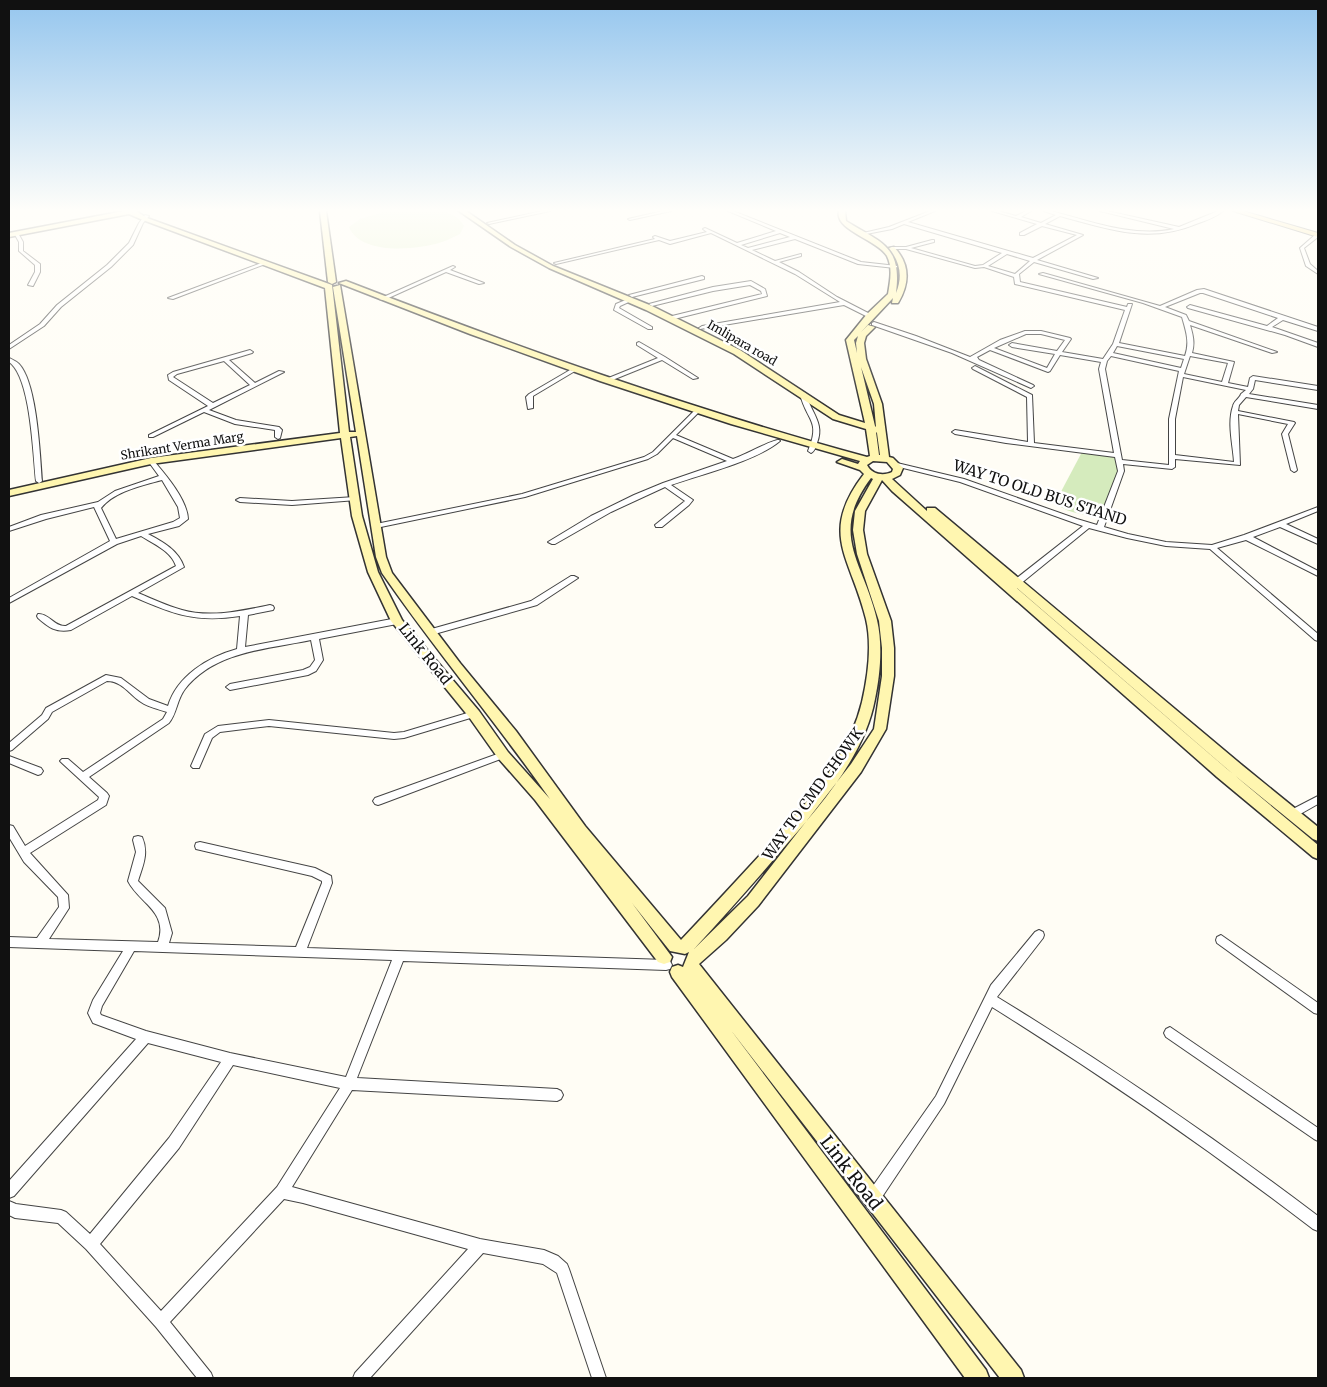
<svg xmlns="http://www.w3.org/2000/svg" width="1327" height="1387" font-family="Merriweather,serif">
  <rect width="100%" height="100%" fill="#fffdf5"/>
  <path fill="#d5ebbd" d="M1082,452l33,5 5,5 -2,12 -17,42c-17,-1 -32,-2 -46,-13z"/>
  <path fill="#e6f2cf" d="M387,211c22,0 66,-8 77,15l-4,8c-7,3 -14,7 -21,9 -24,7 -79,12 -90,-16l11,-8z"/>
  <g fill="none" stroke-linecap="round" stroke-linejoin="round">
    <g stroke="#444" stroke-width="2">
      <g id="street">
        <polygon points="542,211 550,211 489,224 487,223"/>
        <polygon points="663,211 671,211 630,220 628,219"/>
        <path d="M728,211h5l128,51 36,4v1l-2,1 -37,-4 -63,-25 -43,11 23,11 26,-7v2l-22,6 20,10 38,25 35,18v2h-4l-24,-12 -144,24 -1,-1 3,-2 138,-24 -45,-28 -84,-41 -41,11 -11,-4 -103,24 -2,-1 101,-24 -2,-2 2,-1 15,5 37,-9 -4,-3 2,-1 32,15 39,-12zM780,233l10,4 -42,11 -7,-3z"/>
        <path d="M930,211h5l-27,11 125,36 44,-23 -35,-9 -18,9h-4v-2l17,-9 -45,-13h6l18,5 10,-5h5l-10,6 20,6 15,-8 -12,-4h7c39,10 82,27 123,18l-74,-18h7l72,16 39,-16h5c-7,6 -18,10 -27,13 -48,20 -88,5 -136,-8l-15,8 38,11 -46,25 61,18 -5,1 -59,-17 -15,12 1,8 107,25 1,-3h4l-13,39 66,13c5,-14 1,-25 -3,-39l-39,-14 -104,-29 4,-1 117,33 37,-16 7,-1 114,38v4l-35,-11 -11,7 46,16v4l-33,-12 -97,-27 -1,-1 3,-2 77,21 11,-8 -75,-25h-3l-35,14 21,8 3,6 88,31 -5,1 -82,-28c3,10 5,18 2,28l42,9 -6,21 20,4 2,-9 3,-2 65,10v4l-63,-10 -2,9 -4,5 69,11v4l-72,-12 -7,8 -1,6 56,11 1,1 -7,11 9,36 -1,1 -2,1 -3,-2 -9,-36 6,-10 -50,-10 2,51 -65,-6v8l-3,2 -49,-5 1,7 -20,56 24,7 38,8 46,3 32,-10 74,-28v4l-32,13 32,15v5l-38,-17 -27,10 65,34v5l-72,-36 -29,8 101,86v7l-3,-1 -105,-91 -44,-3 -39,-8 -38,-10 -70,57h-6l-1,-2 1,-2 70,-55 -123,-44 -65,-16 -1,-1 3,-2 67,16 113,40 20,6 21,-54 -3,-14 -109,-14 -51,-9 -3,-2 3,-2 73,12 -1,-45 -54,-28 -1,-1 3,-2 57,29 2,48 80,10 -15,-84 2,-7 -41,-7 -10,16 -2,1 -58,-22 -13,7 2,3 54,25 1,1 -3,2 -79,-35 -80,-28v-2l2,-1 42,14 54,21 30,-17 25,-9h16l29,7 1,1 -9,13 41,7 10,-15 12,-34 -110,-26 -1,-7 -30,-10 -9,1 -69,-19h-14l-2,-1 2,-1h14l26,-7h2v2l-23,6 64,18 8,-1 19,-12 -98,-29 -12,5 -31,6 -2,-1 30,-7zM1007,254l23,7 -15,13 -27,-8zM1026,334h15l24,6 -8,11 -45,-8 -3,2 3,2 43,7 -8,14 -53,-20zM1117,346l67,13 -3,9 -68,-15zM1111,356l68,15 -10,48v46l-47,-5 -17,-91 2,-8zM1190,356l38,7 -6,19 -38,-8zM1183,377l63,13 -5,4c-1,4 -7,7 -8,12 -6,17 0,39 1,56l-59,-7v-36z"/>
        <polygon points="145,215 149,216 143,223 133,245 111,267 61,307 44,326 9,349 9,345 40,324 57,305 107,265 129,243 139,223"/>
        <polygon points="14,233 18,233 23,242 23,251 40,264 40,272 33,286 28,285 35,272 35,265 19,251 19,242"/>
        <polygon points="1316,234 1318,234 1318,237 1304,248 1310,264 1318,271 1318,274 1306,266 1300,248"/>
        <polygon points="264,262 268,263 173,299 168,298"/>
        <polygon points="453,266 455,267 450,270 484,283 479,284 446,272 384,300 379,299"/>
        <polygon points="702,276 704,277 704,279 632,297 629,295"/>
        <polygon points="751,281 765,289 767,296 670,320 667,318 668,317 762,294 761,291 750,285 713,291 652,306 649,304 713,287"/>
        <polygon points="628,299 633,300 620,306 619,308 652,327 652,329 648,329 614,310 616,304"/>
        <polygon points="639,342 665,357 698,378 693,379 662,360 610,381 606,381 606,379 658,358 637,345 637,343"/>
        <path d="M250,350l3,2 -1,1 -23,7 26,23 24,-12 5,1 -75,38 27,10 43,7 3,3 -2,8 -2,1 -3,-2v-7l-40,-6 -31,-12 -51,25h-4v-2l59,-29 -39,-26 -1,-5 5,-3zM224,361l26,24 -37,18 -40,-26 4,-3z"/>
        <path d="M9,358c4,2 7,3 10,6 18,19 21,90 23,117l-1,1 -2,1 -3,-2c-3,-26 -5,-104 -27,-119z"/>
        <polygon points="570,370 575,371 533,396 533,408 528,409 526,397 529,394"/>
        <path d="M803,392l3,2c5,19 19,29 11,49 -2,5 -2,8 -6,10l-3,-2c13,-31 -1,-29 -8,-57z"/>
        <path d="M697,409l2,1v2l-23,23 57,24c10,-3 40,-20 46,-19l1,1c-24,20 -78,33 -109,44l22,15 -4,5 -27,22h-6l-1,-2 30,-24 -20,-14 -54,25 -56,32h-3l-4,-2 43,-26 43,-21 29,-12 64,-22 -54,-23 -16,16 -9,5 -123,38 -149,31 -4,-2 4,-2 146,-30 122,-37 9,-5 42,-42z"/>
        <path d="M151,459l2,1c12,14 34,39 35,59l-9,7 -31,8c15,8 30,16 36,33l-46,26c15,6 29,13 44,17 28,8 59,1 88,-5l3,1 1,2 -1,2 -25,5 -3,32 152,-29 4,3 -4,3 -78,15 4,21 -7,11 -8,4 -78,15 -4,-3 4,-3 73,-14 7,-3 5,-7 -4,-20c-43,9 -96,11 -126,49 -8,10 -8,24 -16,34l-80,54 18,16 2,3 -3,9 -76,48 38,42 1,13 -20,31 109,3c11,-30 -19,-39 -30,-61l8,-29 -3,-12 1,-3 4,-1 4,1c7,16 1,28 -4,44l27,27 7,25 -3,10 127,4 26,-64v-2l-10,-5 -116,-27 -1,-3 1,-3 4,-1 115,26 16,8 1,7 -25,65 359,12 4,1 2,4 -2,4 -4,1 -263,-9 -46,117 200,11 4,2 2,4 -2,4 -4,2 -205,-11 -60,97 188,52 64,11 14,6 9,8 2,5 37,109h-14l-35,-105 -14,-9 -60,-11 -113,125h-17l2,-5 113,-124 -165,-46 -19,-4 -114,123 41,51 2,5h-16l-41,-51 -70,-78 -28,-26 -43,-5 -6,-3v-14l7,3 45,6 5,2 24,22 79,-96 52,-76 -73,-19 -134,153 -5,2v-17l127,-142 -43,-16 -5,-10 5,-13 30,-49 -114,-4v-10l28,1 22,-31 -1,-10 -34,-35 -15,-25v-12l4,1 12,20 73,-46 1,-3 -37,-34 -2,-2 2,-2h6l15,13 80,-53 4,-7c-9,-3 -19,-5 -26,-10 -11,-7 -19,-21 -34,-21l-55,31 -4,7 -36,31 -3,1v-8l33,-28 4,-7 60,-33 15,3 28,21 19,7c9,-30 40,-49 69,-57l3,-33c-45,7 -67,-2 -108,-20l-61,34c-15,3 -23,-3 -33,-12l-1,-2 1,-2c11,-1 16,13 28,12l110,-60c-5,-15 -22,-22 -35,-30l-24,8 -108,59v-5l101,-57 -16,-34 -48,12 -37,12v-4l32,-12 57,-13 17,-11 44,-15 -11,-15zM162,480l16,27 2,11 -7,4 -57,17 -15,-31c14,-17 40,-22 61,-28zM134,951l258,9 -46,117 -116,-24 -84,-22 -45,-16 -1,-2 2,-7zM233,1065l107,23 -63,99 -116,124 -61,-67 79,-96z"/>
        <polygon points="355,497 358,499 357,500 292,505 240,502 236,500 240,498 292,501"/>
        <polygon points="571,576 574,576 578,578 537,605 431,635 427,632 428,630 531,601"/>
        <polygon points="474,711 478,714 477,716 404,738 394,739 269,726 220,732 212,738 199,768 193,768 191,766 205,734 218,726 269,720 394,733 404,732"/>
        <polygon points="503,752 506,753 508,755 506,757 381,804 378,805 375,804 373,801 375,798"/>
        <polygon points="9,756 41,768 43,771 41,774 38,775 9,763"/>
        <polygon points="1318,796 1318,804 1295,817 1292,818 1289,817 1287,814 1289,811"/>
        <path d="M1039,930l4,2 1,3 -1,3 -46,59c111,68 218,141 321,219v15l-5,-2c-103,-79 -210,-153 -321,-222l-48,97 -66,99 -5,2 -5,-2 -2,-5 2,-5 68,-97 55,-111 44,-53z"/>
        <polygon points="1221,935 1318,1003 1318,1014 1314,1013 1217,943 1216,940 1217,937"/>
        <polygon points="1170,1027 1318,1128 1318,1141 1314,1139 1166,1037 1164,1033 1166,1029"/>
      </g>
    </g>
    <g stroke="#333" stroke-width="3">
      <g id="secondary">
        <path d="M124,211h12l11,7 185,67 17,147h7l-23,-145 7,-2 46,272 6,16 68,90 56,68 69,95 96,114c30,-32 60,-64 90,-97 36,-41 78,-86 91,-141 6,-26 10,-58 4,-83 -15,-62 -48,-85 -2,-145l-4,-4 -23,-8 5,-3 16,5 2,-3 -129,-37 -131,-43 -130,-47 -131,-51 7,-2c171,66 344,128 521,176l3,-1 -4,-27 -33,-10 -99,-65 -88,-44 -97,-42 -38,-21 -52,-36h7l49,34 38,21 99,40 88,44 99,65 26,8 -19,-83 21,-26 21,-20c2,-12 5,-26 -1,-38 -9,-16 -53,-26 -48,-45h6l1,10c35,22 56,24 50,72 7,-17 4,-31 -7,-45l5,-1c16,17 16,36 4,56h-6l1,-5 -32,34 7,-7 7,2 -9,9 -2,7 2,16 16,45 7,53 4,1 10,10 -3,7 -8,4 35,32v-3h8l308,258 75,61v14l-5,-2 -80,-65 -243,-209 237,204 91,76v14l-5,-2 -96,-80 -325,-286 -10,-11 -17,31 -2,19 4,24 24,67 3,27v28l-8,53 -25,43 -103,134 -32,34 -27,24 322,406 3,8h-24l-270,-349 256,341 3,8h-24l-293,-401 -2,-5 2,-5 6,-2 5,2 6,-15 -4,2 -15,-3 -38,-48 40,54 -2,5 -6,2 -6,-2 -123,-162 -37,-42 -29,-41 -78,-96 -23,-49 -16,-56 -11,-78 -190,26 -142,32v-6l142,-32 189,-25 -15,-145 -182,-68 -14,-6 -120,23v-4zM858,336l-2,7 1,10 -3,-13zM861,367l13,37 2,23 -1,-1zM876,432l1,1 3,22h-1zM357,436l19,121 6,16c53,77 114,149 168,226l-42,-47 -29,-41 -77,-91 -24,-48 -16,-56 -12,-79zM873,461l14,1 6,7 -1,3c-8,4 -20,3 -25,-7zM871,478l2,1 -18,32 -2,19 4,24 22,67 3,27v28l-8,53 -23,35 -103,132 -54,53c29,-32 58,-64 86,-97 38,-44 84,-94 95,-153 5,-24 8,-54 2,-79 -13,-58 -49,-85 -6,-142z"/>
        <polygon points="320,211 326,211 336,282 332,284 328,282"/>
      </g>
    </g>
    <g stroke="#222" stroke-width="2">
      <polygon id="primary" points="1233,211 1243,211 1318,233 1318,237"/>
    </g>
    <use href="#street" fill="#fff" fill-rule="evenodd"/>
    <use href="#secondary" fill="#fff6b0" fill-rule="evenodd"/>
    <use href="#primary" fill="#f9d66b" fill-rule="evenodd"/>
  </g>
  <linearGradient id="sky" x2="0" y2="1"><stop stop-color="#95c6ee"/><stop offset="0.52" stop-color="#fffefa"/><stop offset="1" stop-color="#fffefa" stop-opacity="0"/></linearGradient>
  <rect width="1327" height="405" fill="url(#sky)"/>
  <g text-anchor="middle" stroke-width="5" stroke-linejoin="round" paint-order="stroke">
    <g font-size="12" fill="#111" stroke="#fff">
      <text transform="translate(742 343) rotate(30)" y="4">Imlipara road</text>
      <text transform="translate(182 446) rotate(-9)" y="4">Shrikant Verma Marg</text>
    </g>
    <g font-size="15" fill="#111" stroke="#fff">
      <text transform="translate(1040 493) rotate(18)" y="5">WAY TO OLD BUS STAND</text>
      <text transform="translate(425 654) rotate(51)" y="5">Link Road</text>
      <text transform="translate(813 794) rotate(-54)" y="5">WAY TO CMD CHOWK</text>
    </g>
    <g font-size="18" fill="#111" stroke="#fff">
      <text transform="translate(851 1173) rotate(52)" y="6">Link Road</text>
    </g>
  </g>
  <rect width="1327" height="1387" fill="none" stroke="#111111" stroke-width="20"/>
</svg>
